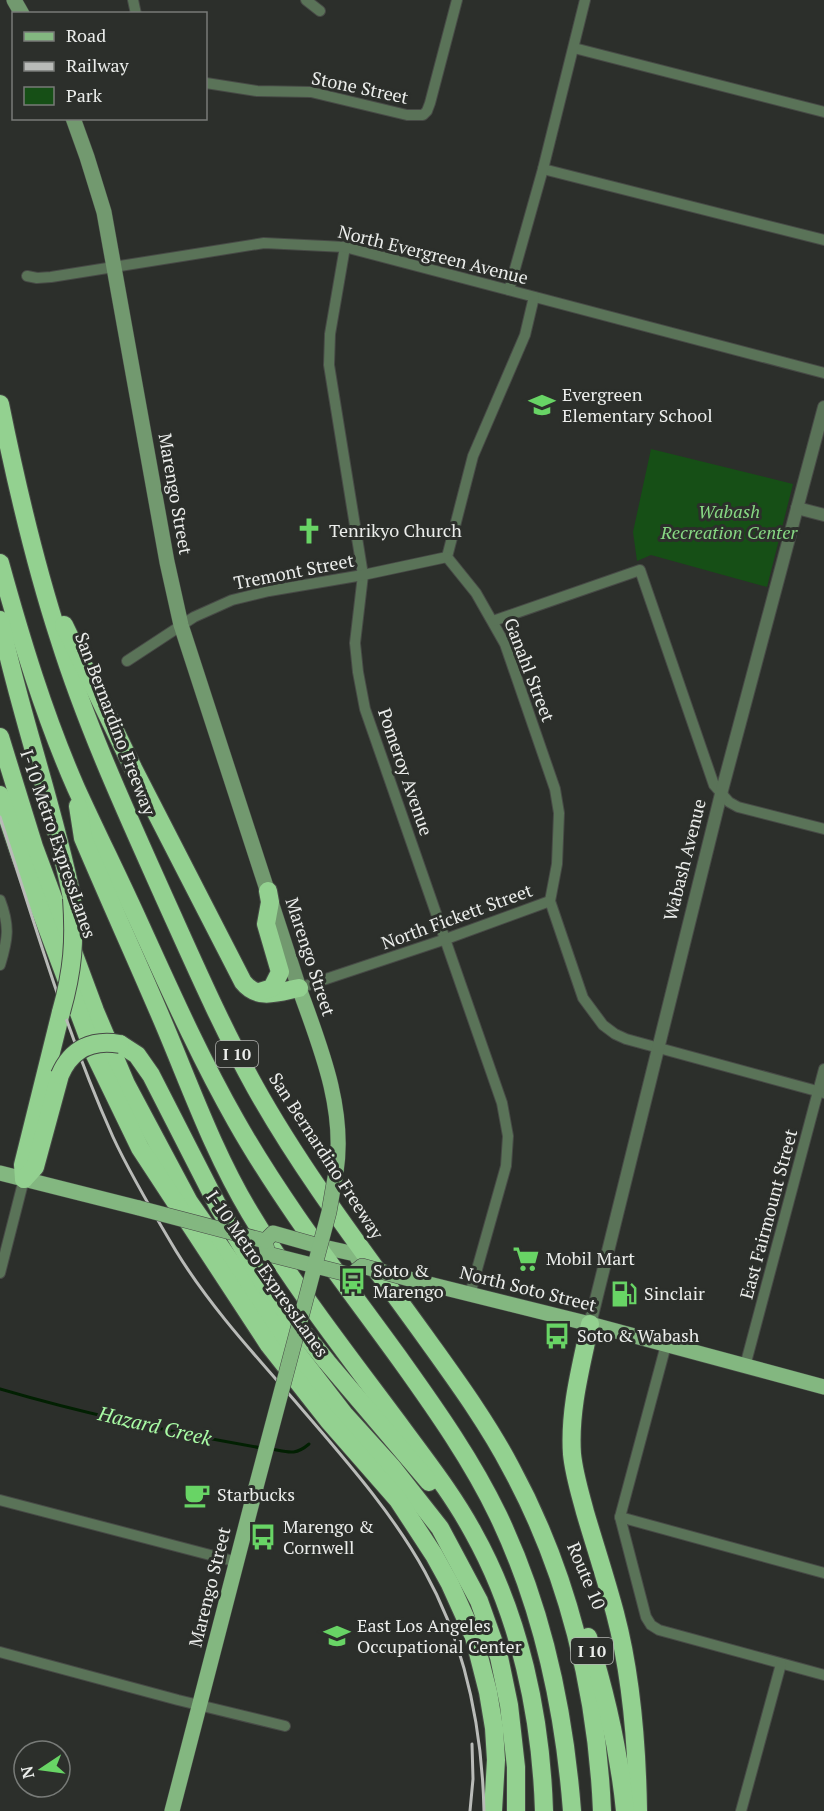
<svg xmlns="http://www.w3.org/2000/svg" width="824" height="1811" font-family="'PT Serif',serif">
  <rect width="100%" height="100%" fill="#2c2f2b"/>
  <polygon fill="#164f16" points="651,449 793,484 767,587 651,555 637,561 633,532"/>
  <g fill="none" stroke-linecap="round" stroke-linejoin="round">
    <g stroke="#022002" stroke-width="3">
      <path d="M0,1389c85,25 174,44 262,59"/>
      <path d="M271,1449c17,3 24,7 38,-5"/>
    </g>
    <g stroke="#474a46" stroke-width="12">
      <g id="minor">
        <polyline points="133,0 136,14"/>
        <polyline points="306,0 320,11"/>
        <polyline points="574,48 824,112"/>
        <polyline points="206,83 257,91 311,92 407,115 423,115 427,111 430,103 457,0"/>
        <polyline points="543,169 824,240"/>
        <polyline points="345,247 330,334 329,365 363,575 355,643 358,672 365,709 502,1103 508,1136 506,1166 470,1294"/>
        <polyline points="27,276 37,278 51,277 264,243 345,247 824,373"/>
        <polyline points="509,290 543,169 585,0"/>
        <polyline points="534,297 525,335 473,456 447,557 476,593 505,644 555,789 559,813 557,864 550,901 583,998 603,1025 615,1034 626,1039 824,1093"/>
        <polyline points="493,621 640,570 714,785 729,802 738,807 824,829"/>
        <polyline points="127,661 194,617 232,600 269,591 363,575 447,557"/>
        <path d="M0,900c10,26 8,39 0,65"/>
        <polyline points="299,988 446,939 550,901"/>
        <polyline points="0,1273 24,1179"/>
        <polyline points="666,1345 620,1517 646,1617 651,1625 659,1630 824,1675"/>
        <polyline points="745,1366 824,1069"/>
        <polyline points="0,1500 237,1562"/>
        <polyline points="620,1517 824,1573"/>
        <polyline points="0,1652 178,1700 285,1726"/>
        <polyline points="741,1811 781,1664"/>
      </g>
    </g>
    <g stroke="#474a46" stroke-width="14">
      <g id="tertiary">
        <polyline points="797,508 824,515"/>
        <polyline points="590,1324 721,794 824,407"/>
      </g>
    </g>
    <g stroke="#474a46" stroke-width="16">
      <g id="secondary">
        <polyline points="14,0 22,14"/>
        <polyline points="73,118 87,157 104,212 167,562 181,625 299,988"/>
      </g>
    </g>
    <g stroke="#474a46" stroke-width="16">
      <g id="primary">
        <path d="M299,988c21,58 47,121 37,184"/>
        <polyline points="0,1173 139,1208"/>
        <polyline points="319,1246 355,1254 362,1266"/>
        <polyline points="413,1280 590,1324 824,1387"/>
        <polyline points="172,1811 256,1487"/>
      </g>
    </g>
    <g stroke="#474a46" stroke-width="20">
      <g id="motorway">
        <path d="M0,404c16,79 34,157 59,234 28,89 67,174 105,259 29,64 57,129 91,190 49,88 112,169 171,251 30,42 61,84 85,130 57,105 86,224 91,343"/>
        <path d="M0,563c21,76 44,152 76,225 20,44 42,88 62,132 31,68 61,136 98,201 48,85 109,162 166,241 35,49 70,99 96,153 45,94 66,193 74,296"/>
        <path d="M0,620c20,94 53,184 72,278"/>
        <path d="M64,625l69,143 110,214c15,19 36,10 56,6"/>
        <polyline points="0,737 34,847 95,1011 126,1084 189,1202 273,1322 310,1370 344,1414 392,1467 440,1528 479,1601 499,1657 509,1705 516,1767 516,1811"/>
        <polyline points="0,795 21,858 94,1053 140,1148 269,1345 328,1420 398,1500 434,1555 450,1584 474,1637 488,1692 494,1728 496,1760 493,1811"/>
        <path d="M78,806l5,32c27,64 56,127 83,191 26,62 49,126 84,184 45,75 100,145 152,215 25,34 51,67 71,104 47,84 68,184 71,279"/>
        <polyline points="259,992 272,988 280,972 266,924 270,902 268,891"/>
        <polyline points="120,1044 137,1055 151,1075 218,1206 264,1284 327,1362 429,1482"/>
        <polyline points="24,1179 23,1165 61,1012"/>
        <polyline points="24,1179 35,1167 60,1075"/>
        <path d="M590,1324c-9,43 -21,86 -18,130 2,20 8,39 13,58 10,34 21,67 30,101 17,64 22,132 23,198"/>
        <path d="M588,1637c18,57 31,114 37,174"/>
      </g>
    </g>
    <use href="#minor" stroke="#5a7358" stroke-width="10"/>
    <use href="#tertiary" stroke="#5a7358" stroke-width="12"/>
    <use href="#secondary" stroke="#72996f" stroke-width="15"/>
    <use href="#primary" stroke="#83b780" stroke-width="15"/>
    <use href="#motorway" stroke="#93d190" stroke-width="18"/>
    <g stroke="#b9bbb8" stroke-width="3">
      <path d="M0,817c35,108 67,217 113,320 18,39 41,77 63,114 33,54 77,102 119,150 46,54 96,109 130,171 41,74 57,155 59,239"/>
      <polyline points="470,1811 473,1779 472,1744"/>
    </g>
    <g stroke="#474a46" stroke-width="16" stroke-linecap="butt">
      <g id="primary-bridge">
        <polyline points="139,1208 265,1241"/>
        <polyline points="265,1241 268,1254 351,1275 362,1266 413,1280"/>
        <polyline points="265,1241 273,1233 319,1246"/>
        <polyline points="256,1487 329,1212 336,1172"/>
      </g>
    </g>
    <g stroke="#474a46" stroke-width="20" stroke-linecap="butt">
      <g id="motorway-bridge">
        <path d="M61,1012c12,-42 14,-71 11,-114"/>
        <path d="M60,1075c11,-26 32,-36 60,-31"/>
      </g>
    </g>
    <use href="#primary-bridge" stroke="#83b780" stroke-width="15"/>
    <use href="#motorway-bridge" stroke="#93d190" stroke-width="18"/>
  </g>
  <defs>
    <g id="school-bare" transform="scale(2.07)"><path d="M0-5L7-2L0 1L-7-2ZM-4 1L0 2.5L4 1V4Q0 6-4 4Z" fill="#68d465" stroke="#2c2f2b" stroke-width="2.5" paint-order="stroke"/></g>
    <g id="church-bare" transform="scale(2.07)"><path d="M-1.2-6h2.4v3.5h3.3v2.4h-3.3V6h-2.4V-.1h-3.3v-2.4h3.3Z" fill="#68d465" stroke="#2c2f2b" stroke-width="2.5" paint-order="stroke"/></g>
    <g id="supermarket-bare" transform="scale(2.07)"><path d="M-6-5.5h2.5l.6 2H6L4.5 2H-2.5L-4.4-4H-6ZM-1.5 3.2a1.3 1.3 0 1 0 .1 0ZM3 3.2a1.3 1.3 0 1 0 .1 0Z" fill="#68d465" stroke="#2c2f2b" stroke-width="2.5" paint-order="stroke"/></g>
    <g id="bus-bare" transform="scale(2.07)"><path d="M-5-6H5V4H4V6H2V4H-2V6H-4V4H-5ZM-3.5-4V0h7V-4ZM-3.5 1.2v1.5H-2V1.2ZM2 1.2v1.5H3.5V1.2Z" fill="#68d465" stroke="#2c2f2b" stroke-width="2.5" paint-order="stroke"/></g>
    <g id="fuel-bare" transform="scale(2.07)"><path d="M-5.5-6h7V0h2V4h1.3V-2.5L3-4.5l.8-.8L6-3V5H2.5V1h-1V6h-7ZM-4.2-4.7v3.2H.2V-4.7Z" fill="#68d465" stroke="#2c2f2b" stroke-width="2.5" paint-order="stroke"/></g>
    <g id="cafe-bare" transform="scale(2.07)"><path d="M-5.5-4.5H6V0H3Q3 3.5 0 3.5H-2.5Q-5.5 3.5-5.5 0ZM3-3.2v2h1.7v-2ZM-6 4.5H4V6H-6Z" fill="#68d465" stroke="#2c2f2b" stroke-width="2.5" paint-order="stroke"/></g>
  </defs>
  <g fill-rule="evenodd">
    <use href="#school-bare" x="542" y="405"/>
    <use href="#church-bare" x="309" y="531"/>
    <use href="#supermarket-bare" x="526" y="1259"/>
    <use href="#bus-bare" x="353" y="1281"/>
    <use href="#fuel-bare" x="624" y="1294"/>
    <use href="#bus-bare" x="557" y="1336"/>
    <use href="#cafe-bare" x="197" y="1495"/>
    <use href="#bus-bare" x="263" y="1537"/>
    <use href="#school-bare" x="337" y="1636"/>
  </g>
  <g text-anchor="middle" stroke-width="6" stroke-linejoin="round" paint-order="stroke">
    <g fill="#2c2f2b" stroke="#b2b4b1" stroke-width="1.5">
      <rect x="216" y="1041" width="42" height="26" rx="4.5"/>
      <rect x="571" y="1638" width="42" height="26" rx="4.5"/>
    </g>
    <g font-size="16" font-weight="bold" fill="#ebedeb">
      <text x="237" y="1060">I 10</text>
      <text x="592" y="1657">I 10</text>
    </g>
    <g font-size="18" fill="#ebedeb" stroke="#2c2f2b">
      <text transform="translate(360 88) rotate(12)" y="6">Stone Street</text>
      <text transform="translate(433 255) rotate(14)" y="6">North Evergreen Avenue</text>
      <text transform="translate(175 494) rotate(80)" y="6">Marengo Street</text>
      <text transform="translate(294 572) rotate(-11)" y="6">Tremont Street</text>
      <text transform="translate(529 670) rotate(69)" y="6">Ganahl Street</text>
      <text transform="translate(115 724) rotate(69)" y="6">San Bernardino Freeway</text>
      <text transform="translate(405 772) rotate(71)" y="6">Pomeroy Avenue</text>
      <text transform="translate(58 844) rotate(71)" y="6">I-10 Metro ExpressLanes</text>
      <text transform="translate(685 860) rotate(-76)" y="6">Wabash Avenue</text>
      <text transform="translate(457 917) rotate(-20)" y="6">North Fickett Street</text>
      <text transform="translate(310 957) rotate(72)" y="6">Marengo Street</text>
      <text transform="translate(326 1156) rotate(57)" y="6">San Bernardino Freeway</text>
      <text transform="translate(769 1214) rotate(-75)" y="6">East Fairmount Street</text>
      <text transform="translate(267 1274) rotate(55)" y="6">I-10 Metro ExpressLanes</text>
      <text transform="translate(528 1289) rotate(14)" y="6">North Soto Street</text>
      <text transform="translate(586 1576) rotate(67)" y="6">Route 10</text>
      <text transform="translate(210 1587) rotate(-76)" y="6">Marengo Street</text>
    </g>
    <g font-size="18" fill="#ebedeb" stroke="#2c2f2b" text-anchor="start">
      <text x="562" y="401">Evergreen<tspan x="562" dy="21">Elementary School</tspan></text>
      <text x="329" y="537">Tenrikyo Church</text>
      <text x="546" y="1265">Mobil Mart</text>
      <text x="373" y="1277">Soto &amp;<tspan x="373" dy="21">Marengo</tspan></text>
      <text x="644" y="1300">Sinclair</text>
      <text x="577" y="1342">Soto &amp; Wabash</text>
      <text x="217" y="1501">Starbucks</text>
      <text x="283" y="1533">Marengo &amp;<tspan x="283" dy="21">Cornwell</tspan></text>
      <text x="357" y="1632">East Los Angeles<tspan x="357" dy="21">Occupational Center</tspan></text>
    </g>
    <g font-size="18" font-style="italic" fill="#87d883" stroke="#2c2f2b">
      <text x="729" y="518">Wabash<tspan x="729" dy="21">Recreation Center</tspan></text>
    </g>
    <g font-size="20" font-style="italic" fill="#a9fca5" stroke="#2c2f2b">
      <text transform="translate(155 1426) rotate(13)" y="7">Hazard Creek</text>
    </g>
  </g>
  <rect x="12" y="12" width="195" height="108" fill="#2c2f2b" stroke="#787b78" stroke-width="1.5"/>
  <rect x="24" y="32" width="30" height="9" fill="#83b780" stroke="#787b78" stroke-width="1.5"/>
  <text x="66" y="42" font-size="18" fill="#ebedeb">Road</text>
  <rect x="24" y="62" width="30" height="9" fill="#b9bbb8" stroke="#787b78" stroke-width="1.5"/>
  <text x="66" y="72" font-size="18" fill="#ebedeb">Railway</text>
  <rect x="24" y="87" width="30" height="18" fill="#164f16" stroke="#787b78" stroke-width="1.5"/>
  <text x="66" y="102" font-size="18" fill="#ebedeb">Park</text>
  <g transform="translate(42 1769) rotate(257)"><circle r="28" fill="#2c2f2b" stroke="#787b78" stroke-width="1.5"/>
  <path d="M0-4.5L10 22L0 15L-10 22Z" fill="#68d465"/>
  <text y="-9" font-size="16" font-weight="bold" text-anchor="middle" fill="#ebedeb">N</text>
  </g>
</svg>
